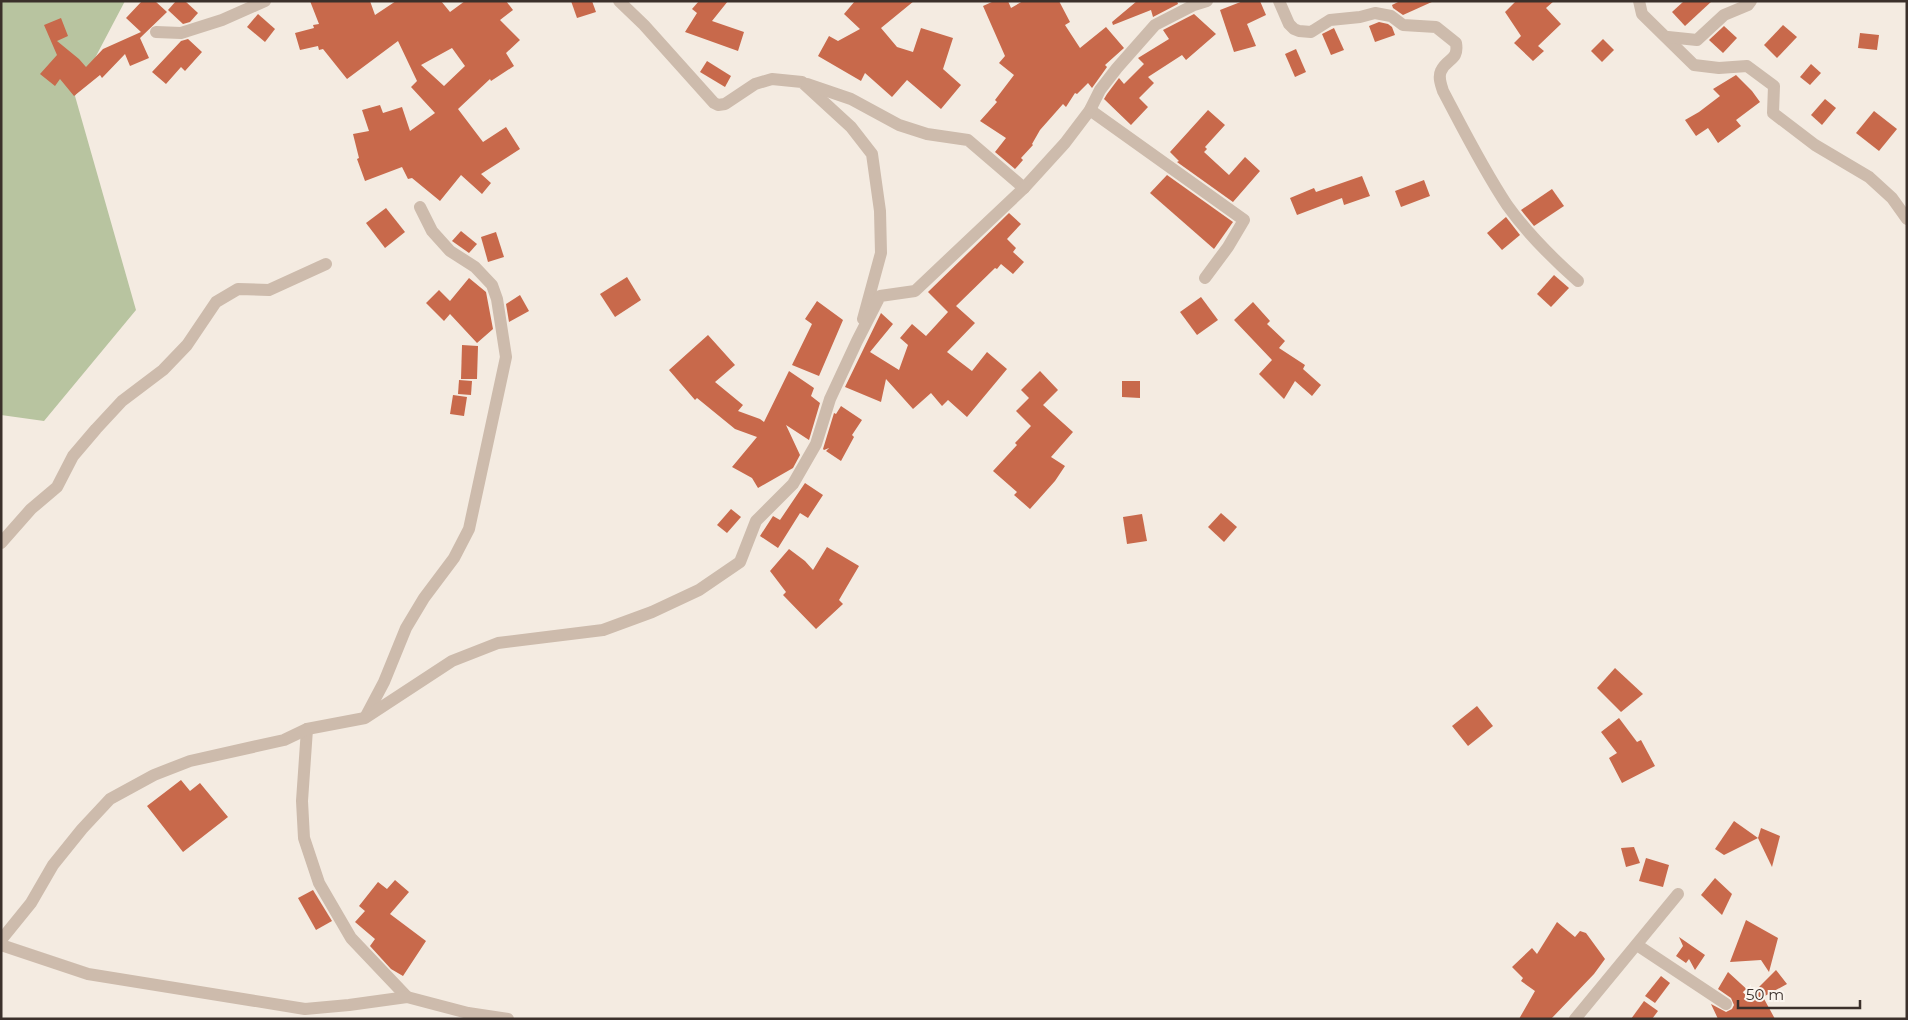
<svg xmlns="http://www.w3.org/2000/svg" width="1908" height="1020" font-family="Montserrat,sans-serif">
  <rect width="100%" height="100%" fill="#f4ebe1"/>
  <polygon fill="#b8c4a0" points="1,1 125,1 75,96 136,310 44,421 1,415"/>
  <g fill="#c8694b" fill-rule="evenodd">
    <polygon points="142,1 155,1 167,12 140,38 149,58 130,66 125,54 102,78 100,75 74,96 60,79 55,86 40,74 57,55 44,25 61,18 68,36 57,41 79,59 86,67 103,49 141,32 126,18"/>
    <polygon points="176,1 185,1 198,13 190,22 183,24 168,10"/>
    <path d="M310,1h60l5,14 21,-14h45l9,11 15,-11h41l7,9 -13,10 20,20 -14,13 8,13 -23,15 -1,-2 -32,30 25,33 23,-15 14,22 -39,25 10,9 -9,11 -21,-19 -21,26 -28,-23 -4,1 -6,-12 -37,14 -8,-22 2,-1 -6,-24 16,-3 -7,-21 18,-5 3,8 19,-6 8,24 25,-18 -24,-26 6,-6 -19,-40 -51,38 -24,-30 -4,1 -1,-4 -18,4 -5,-17 19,-5 -1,-3 6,-1zM452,48l13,18 -21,20 -23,-21z"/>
    <polygon points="571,1 592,1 596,12 577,18"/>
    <polygon points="699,1 728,1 712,21 744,32 738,51 685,32 697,13 692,9"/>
    <polygon points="855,1 914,1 881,28 897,47 913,52 921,28 953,38 943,69 961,85 941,109 907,80 892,97 865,73 861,81 818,56 829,36 838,41 860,29 844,14"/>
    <polygon points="994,1 1008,1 1011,8 1023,1 1059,1 1070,22 1065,25 1080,48 1106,27 1124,48 1105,65 1107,67 1092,88 1088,83 1077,94 1075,93 1066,107 1063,104 1040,130 1032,144 1033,145 1021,158 1023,160 1015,169 995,152 1006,138 980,121 997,102 995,100 1014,75 999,63 1005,56 983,6"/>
    <polygon points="1137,1 1177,1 1178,4 1153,17 1151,10 1113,25 1112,22"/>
    <polygon points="1243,1 1260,1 1266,15 1247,24 1256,46 1234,52 1220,10"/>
    <polygon points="1400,1 1434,1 1403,15 1393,8 1392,5"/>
    <polygon points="1516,1 1554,1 1546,8 1561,24 1538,46 1544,51 1533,61 1514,43 1521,36 1505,12"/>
    <polygon points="1684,1 1712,1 1685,26 1672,12"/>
    <polygon points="258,14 275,29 265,42 247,27"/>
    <polygon points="1194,14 1216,34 1186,60 1182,55 1148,77 1154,83 1139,98 1148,107 1131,125 1104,99 1107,94 1119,78 1124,84 1144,64 1138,58 1169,39 1163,30"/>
    <polygon points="1379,22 1388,24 1392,27 1395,35 1375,42 1369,26"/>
    <polygon points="1783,25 1797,37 1777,58 1764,45"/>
    <polygon points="1724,26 1737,38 1723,53 1709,40"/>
    <polygon points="1334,28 1344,50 1331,55 1322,34"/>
    <polygon points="1860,33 1879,35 1877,50 1858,48"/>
    <polygon points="188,39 202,52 185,71 181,67 166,84 152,72 181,41"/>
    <polygon points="1603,39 1614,50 1602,62 1591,51"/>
    <polygon points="1296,49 1306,72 1295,77 1285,54"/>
    <polygon points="707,61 731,76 725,87 700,72"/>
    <polygon points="1811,64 1821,73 1810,85 1800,77"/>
    <polygon points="1736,75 1752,91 1760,102 1736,120 1741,126 1718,143 1708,128 1696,136 1685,120 1699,112 1720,96 1713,89"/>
    <polygon points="1825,99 1836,108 1822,125 1811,115"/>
    <polygon points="1208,110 1225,125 1205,147 1207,149 1204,152 1229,175 1245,157 1260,171 1233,202 1177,162 1179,161 1170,152"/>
    <polygon points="1874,111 1897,129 1879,151 1856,133"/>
    <polygon points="1167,175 1233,222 1214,249 1150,193"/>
    <polygon points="1362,176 1370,196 1344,205 1342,198 1297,215 1290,198 1314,188 1316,192"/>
    <polygon points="1424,180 1430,196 1401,207 1395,191"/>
    <polygon points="1552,189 1564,206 1534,226 1521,210"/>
    <polygon points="386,208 405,232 385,248 366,223"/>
    <polygon points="1009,213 1021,224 1007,239 1016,248 1013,252 1024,262 1013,274 1001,264 997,269 995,268 956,306 975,323 947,352 972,371 987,352 1007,369 967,417 948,400 942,406 931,393 913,409 886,379 881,402 845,387 881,313 893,324 870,352 899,370 908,345 900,338 912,324 926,336 948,312 928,292"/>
    <polygon points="1506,217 1520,235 1502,250 1487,233"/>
    <polygon points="461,231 477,244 469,253 452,241"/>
    <polygon points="496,232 504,257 488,262 481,237"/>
    <polygon points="1554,275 1569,288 1551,307 1537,294"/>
    <polygon points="627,277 641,300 615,317 600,294"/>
    <polygon points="469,278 486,292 493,329 477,343 450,314 444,321 426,303 439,290 450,301"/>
    <polygon points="520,295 529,311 509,322 506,304"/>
    <polygon points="1201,297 1218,320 1197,335 1180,312"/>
    <polygon points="817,301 843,320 819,376 792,365 812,324 805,319"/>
    <polygon points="1253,302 1270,321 1267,324 1285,341 1279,348 1305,365 1303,369 1321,385 1312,396 1295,381 1284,399 1259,374 1272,360 1234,320"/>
    <polygon points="708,335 735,365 715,382 743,405 738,411 760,419 764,422 789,371 814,388 811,396 820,403 809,440 786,425 800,455 793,468 758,488 752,478 732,467 757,437 735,429 697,398 695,400 669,370"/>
    <polygon points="462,345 478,346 477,379 461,379"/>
    <polygon points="1040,371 1058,390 1043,405 1073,432 1051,457 1065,466 1055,481 1030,509 1014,495 1017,492 993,471 1017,445 1015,443 1031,426 1016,411 1029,398 1021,390"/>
    <polygon points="459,380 472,381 471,395 458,394"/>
    <polygon points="1122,381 1140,381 1140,398 1122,397"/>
    <polygon points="453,395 467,397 464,416 450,414"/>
    <polygon points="841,406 862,420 852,435 854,437 841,461 826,451 829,448 824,450 823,449 834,413 836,414"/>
    <polygon points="805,483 823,495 808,518 800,513 778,548 760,536 773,516 780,520"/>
    <polygon points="731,509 741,517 727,533 717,525"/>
    <polygon points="1221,513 1237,527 1224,542 1208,527"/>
    <polygon points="1142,514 1147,541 1127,544 1123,517"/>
    <polygon points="827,547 859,566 839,600 843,604 816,629 783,595 786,592 770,571 789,549 805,561 813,570"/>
    <polygon points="1615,668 1643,694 1621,712 1597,688"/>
    <polygon points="1477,706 1493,726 1468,746 1452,726"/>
    <polygon points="1619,718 1637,742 1641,740 1655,766 1622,783 1609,758 1617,753 1601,732"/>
    <polygon points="181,780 190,791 200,783 228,817 183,852 147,806"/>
    <polygon points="1734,821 1758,838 1724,855 1715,849"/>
    <polygon points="1761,828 1780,836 1772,867 1758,838"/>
    <polygon points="1634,847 1640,863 1626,867 1621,848"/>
    <polygon points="1646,858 1669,865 1663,887 1639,881"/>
    <polygon points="1715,878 1732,894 1722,915 1701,895"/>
    <polygon points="395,880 409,892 390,914 426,941 403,976 391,969 370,946 375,939 355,922 365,911 359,906 378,882 387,889"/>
    <polygon points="313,890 332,921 316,930 298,898"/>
    <polygon points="1746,920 1778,938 1769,972 1761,960 1730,962"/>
    <polygon points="1557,922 1575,937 1580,931 1586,933 1605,959 1594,974 1551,1019 1519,1019 1535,991 1521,981 1523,978 1512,967 1532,948 1537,954"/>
    <polygon points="1679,937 1705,955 1695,970 1689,959 1686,963 1676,956 1683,946"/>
    <polygon points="1776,970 1787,984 1763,997 1775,1019 1718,1019 1711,1004 1726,1012 1732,1009 1734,1005 1731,998 1718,989 1728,972 1752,994"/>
    <polygon points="1661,976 1670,983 1655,1003 1645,996"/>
    <polygon points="1644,1001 1658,1011 1652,1019 1631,1019"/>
  </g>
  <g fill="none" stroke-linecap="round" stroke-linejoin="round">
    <g stroke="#cdbbac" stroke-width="12">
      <polyline points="619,1 644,25 714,103 718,105 725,104 755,84 772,79 802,82 851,127 872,154 880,211 881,253 863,319"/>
      <path d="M1279,1l10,23 5,5 5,2 12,1 19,-12 30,-3 15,-4 16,3 12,9 33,2 20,16c3,18 -9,15 -15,28 -3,6 0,14 2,20 20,38 40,78 64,114 20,28 45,53 71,76"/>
      <polyline points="1639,1 1642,14 1694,65 1719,68 1747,66 1774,86 1773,113 1815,145 1869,177 1892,198 1907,219"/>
      <polyline points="156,32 181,33 222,20 265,1"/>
      <polyline points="1668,37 1697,40 1724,15 1748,5 1751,1"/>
      <polyline points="807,84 851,99 899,125 927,134 968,140 1024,188"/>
      <polyline points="1090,110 1244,220 1228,247 1205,278"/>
      <polyline points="1,543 31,509 57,487 73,456 96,429 122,401 163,370 187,345 216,302 238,289 269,290 326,264"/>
      <polyline points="366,716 384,682 406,628 424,598 454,558 469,529 506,357 497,299 492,285 475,267 450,251 432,231 420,207"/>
      <polyline points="307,729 302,801 304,838 319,883 351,938 407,997"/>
      <polyline points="1,940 31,903 53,865 82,829 110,799 154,775 190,761 284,740 307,729 365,718 452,661 498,643 603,630 652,612 699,590 740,562 756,521 793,484 816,444 830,399 857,341 880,296 915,291 1024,188 1065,143 1090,110 1100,90 1117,68 1155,25 1194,5 1207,1"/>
      <polyline points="1,945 88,974 305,1009 349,1005 407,997 468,1013 508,1019"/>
      <polyline points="1637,945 1726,1004"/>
      <polyline points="1575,1019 1678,894"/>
    </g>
  </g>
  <rect width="1908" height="1020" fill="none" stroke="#3b302b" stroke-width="5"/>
  <path d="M1738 1000v8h122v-8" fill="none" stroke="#3b302b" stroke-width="2.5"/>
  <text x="1746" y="1000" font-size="15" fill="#3b302b" stroke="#fbf5ee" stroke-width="4" paint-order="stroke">50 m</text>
</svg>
